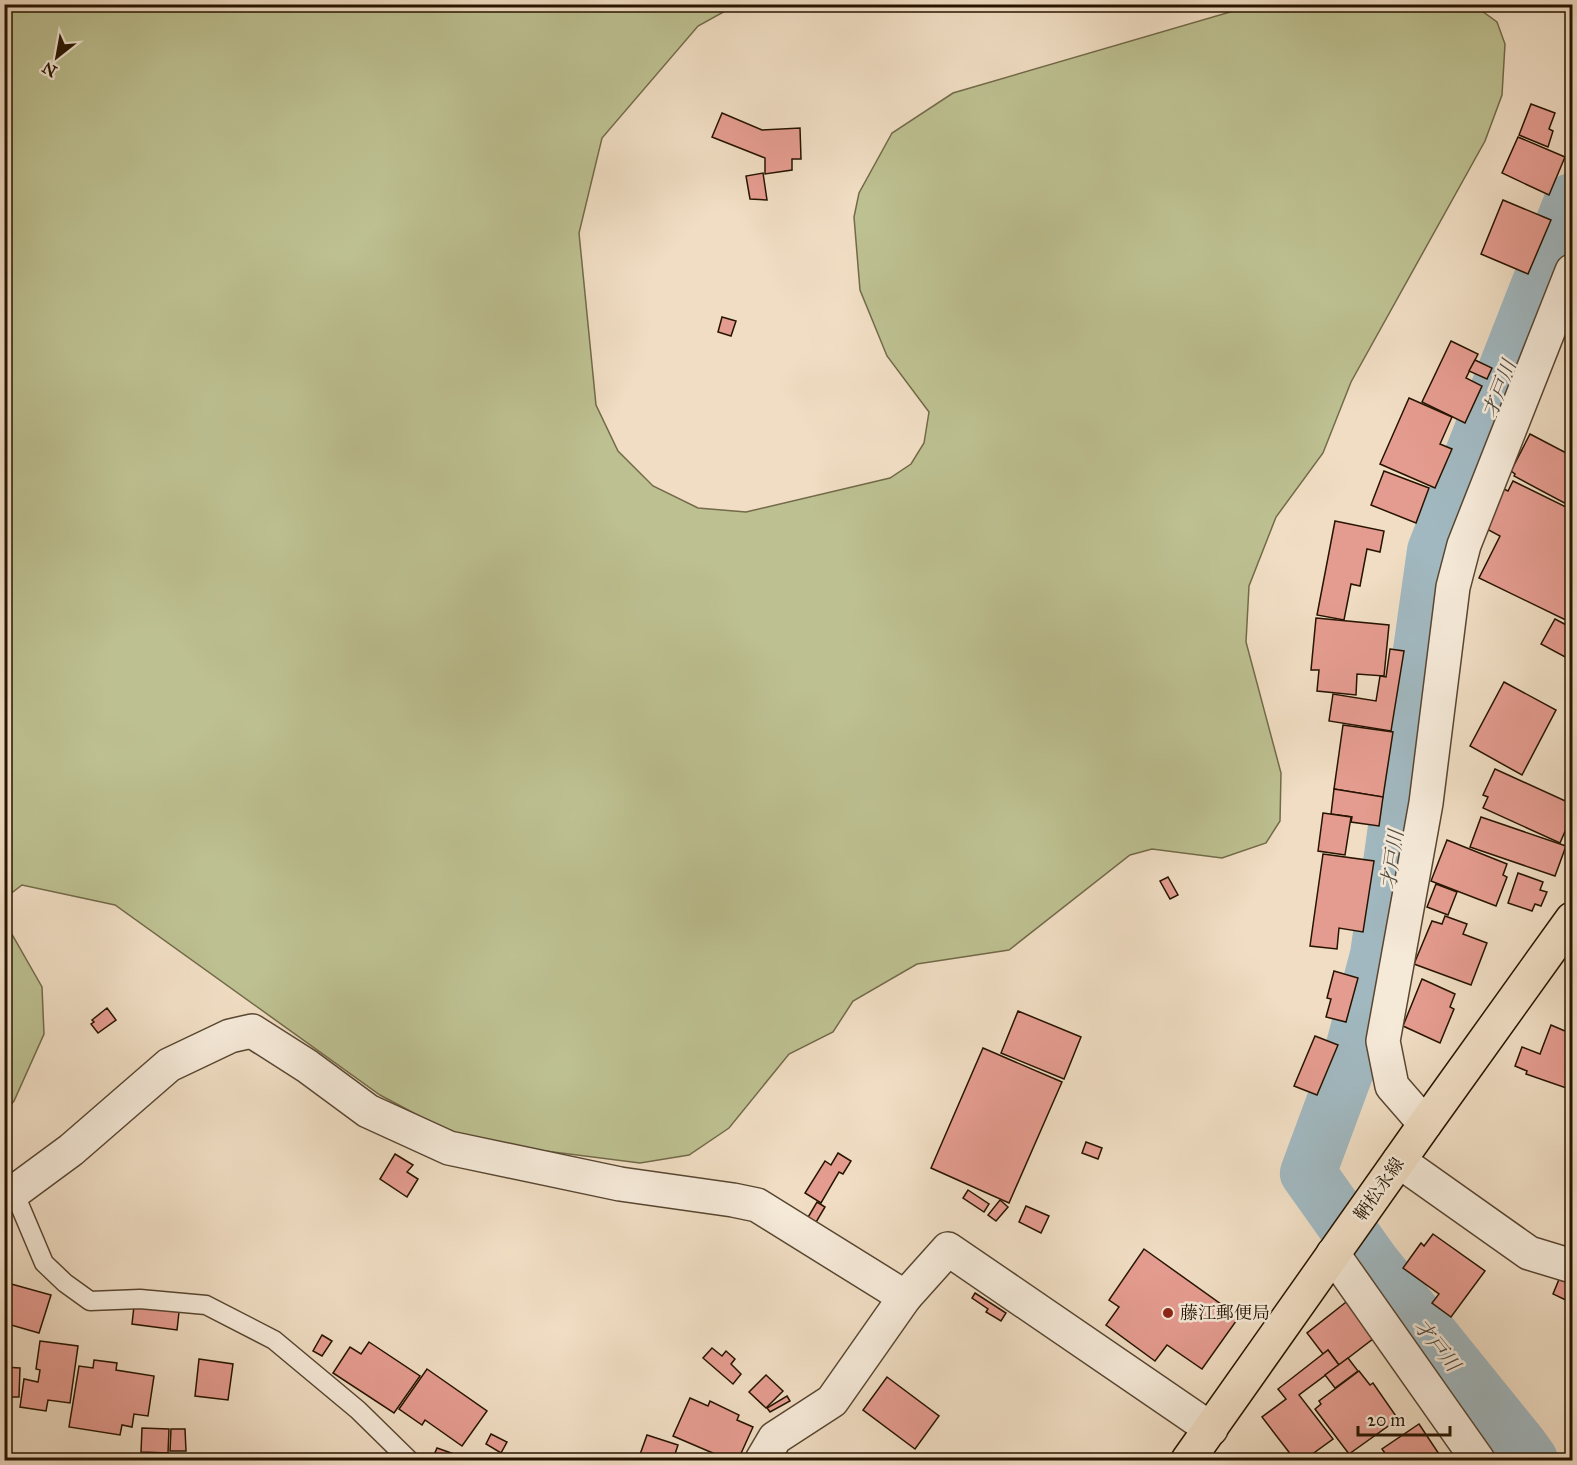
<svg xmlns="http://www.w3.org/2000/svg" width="1577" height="1465" font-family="'IM FELL Great Primer','Noto Serif JP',serif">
  <rect width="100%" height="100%" fill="#f0ddc3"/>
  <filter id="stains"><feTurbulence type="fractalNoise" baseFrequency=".00333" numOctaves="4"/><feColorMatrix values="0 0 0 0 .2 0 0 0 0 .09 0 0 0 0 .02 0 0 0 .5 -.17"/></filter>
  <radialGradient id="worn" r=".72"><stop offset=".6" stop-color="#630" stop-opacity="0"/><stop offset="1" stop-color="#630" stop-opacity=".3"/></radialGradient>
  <g fill="#bdc091" stroke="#726a48" stroke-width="1.5">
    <polygon points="1449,4 1475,6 1497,22 1505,44 1502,95 1485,141 1351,382 1323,453 1276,517 1249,586 1246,642 1281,773 1280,821 1266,843 1222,858 1152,849 1130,855 1009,950 917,964 853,1001 833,1032 789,1054 729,1128 689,1155 640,1163 466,1141 380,1095 115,905 22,885 5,898 5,5 736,5 698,26 602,138 579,233 596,405 618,451 653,486 698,508 746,512 890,478 911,464 924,443 929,412 887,356 860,290 854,217 859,193 892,133 953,93 1254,5"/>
    <polygon points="5,917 5,922 42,987 44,1034 14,1101 5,1111"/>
  </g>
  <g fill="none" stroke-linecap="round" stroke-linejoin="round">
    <polyline stroke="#a1b8c0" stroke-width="56" points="1530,1460 1520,1446 1372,1263 1308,1173 1351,1057 1378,955 1435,551 1572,201"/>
  </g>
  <g fill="#e59c90" stroke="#261400" stroke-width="1.5">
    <polygon points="1531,104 1555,113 1549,129 1553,131 1548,147 1519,135"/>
    <polygon points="722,113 762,130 800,128 801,159 792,159 792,170 765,174 765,158 712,137"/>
    <polygon points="1518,137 1565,157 1549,195 1502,173"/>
    <polygon points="763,173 767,200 750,199 746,176"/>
    <polygon points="1503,200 1551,220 1528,274 1481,254"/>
    <polygon points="722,317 736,321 731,336 718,332"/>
    <polygon points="1451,341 1478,354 1466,378 1482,386 1465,423 1422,402"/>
    <polygon points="1475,360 1492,368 1487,379 1469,371"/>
    <polygon points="1409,398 1452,417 1440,444 1452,449 1435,488 1380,464"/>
    <polygon points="1530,434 1572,456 1572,507 1514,476 1515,474 1511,471"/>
    <polygon points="1384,471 1429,488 1416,523 1371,505"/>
    <polygon points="1513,481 1572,510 1572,623 1479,578 1500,536 1483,527 1502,488 1508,491"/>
    <polygon points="1335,521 1384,531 1380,552 1367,549 1360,586 1351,584 1344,620 1317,615"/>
    <polygon points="1316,618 1389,625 1384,676 1357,674 1356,695 1317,691 1319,670 1311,670"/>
    <polygon points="1555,619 1572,628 1572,648 1567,658 1541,644"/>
    <polygon points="1390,649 1404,651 1391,731 1329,721 1333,694 1376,701 1380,676 1386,677"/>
    <polygon points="1504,682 1556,710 1522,775 1470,746"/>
    <polygon points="1343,725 1393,732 1383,797 1334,789"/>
    <polygon points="1495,769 1572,804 1572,815 1560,843 1483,808 1488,797 1483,795"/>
    <polygon points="1334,789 1383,797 1379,826 1351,822 1352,817 1331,814"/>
    <polygon points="1323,813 1351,817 1345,855 1318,851"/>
    <polygon points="1481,817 1566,846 1555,876 1470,847"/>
    <polygon points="1447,840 1507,864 1503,875 1507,877 1496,906 1431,881"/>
    <polygon points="1323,854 1374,861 1363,932 1339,928 1337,949 1310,946"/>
    <polygon points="1518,873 1543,882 1540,890 1547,892 1541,906 1535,904 1532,911 1508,903"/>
    <polygon points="1168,877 1178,895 1170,899 1160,881"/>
    <polygon points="1436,884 1457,892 1448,915 1427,907"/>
    <polygon points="1445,916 1467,924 1463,934 1487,943 1471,985 1414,964 1432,921 1442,924"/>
    <polygon points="1334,971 1358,978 1346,1022 1326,1017 1331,999 1327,998"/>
    <polygon points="1422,979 1455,994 1450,1007 1454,1009 1440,1043 1403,1026"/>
    <polygon points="107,1008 116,1020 98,1033 91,1024 94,1022 92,1020"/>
    <polygon points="1018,1011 1081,1037 1064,1079 1001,1053"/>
    <polygon points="1551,1025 1572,1034 1572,1090 1526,1074 1527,1071 1515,1066 1522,1047 1540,1054"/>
    <polygon points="1315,1036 1338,1045 1317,1095 1294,1086"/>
    <polygon points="983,1048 1062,1082 1009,1203 931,1168"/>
    <polygon points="1086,1142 1102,1148 1098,1159 1082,1153"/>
    <polygon points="838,1153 851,1161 843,1174 839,1172 821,1203 805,1193 825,1161 831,1165"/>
    <polygon points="395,1154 413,1165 407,1172 418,1179 407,1197 380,1179"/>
    <polygon points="968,1190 989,1204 984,1212 963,1198"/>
    <polygon points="1000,1200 1008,1207 996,1221 988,1215"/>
    <polygon points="817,1202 825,1207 815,1224 807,1219"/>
    <polygon points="1026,1206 1049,1216 1041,1233 1019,1222"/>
    <polygon points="1433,1234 1485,1271 1451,1317 1432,1303 1439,1294 1403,1268 1421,1243 1424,1246"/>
    <polygon points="1144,1249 1239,1317 1202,1369 1167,1345 1155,1361 1106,1325 1119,1307 1109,1300"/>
    <polygon points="1560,1277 1572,1283 1572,1303 1553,1294"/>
    <polygon points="4,1282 51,1295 39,1333 4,1323"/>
    <polygon points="975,1293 1006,1313 1001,1321 986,1312 988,1309 972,1298"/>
    <polygon points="1350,1299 1378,1335 1339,1365 1328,1350 1323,1354 1307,1333"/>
    <polygon points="134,1306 179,1312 177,1330 132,1324"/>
    <polygon points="322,1335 332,1341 322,1356 313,1351"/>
    <polygon points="40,1341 78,1346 70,1403 48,1400 46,1411 20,1407 24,1379 38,1382 40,1370 36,1369"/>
    <polygon points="369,1342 420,1376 394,1413 333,1373 350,1347 361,1354"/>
    <polygon points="712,1348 722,1356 726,1351 735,1359 731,1364 741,1374 733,1384 703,1358"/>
    <polygon points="1328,1350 1339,1365 1299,1395 1333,1439 1304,1460 1295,1460 1262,1417 1286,1399 1278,1389"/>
    <polygon points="1348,1358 1358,1371 1335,1388 1325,1375"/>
    <polygon points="199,1359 233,1364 228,1400 195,1396"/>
    <polygon points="94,1360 117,1363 116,1370 154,1376 148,1416 134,1414 132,1427 122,1425 120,1435 69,1427 79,1366 93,1368"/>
    <polygon points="4,1367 20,1368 19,1397 4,1397"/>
    <polygon points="427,1369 487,1411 462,1446 425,1420 422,1425 399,1409"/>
    <polygon points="1359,1371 1370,1385 1373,1383 1398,1419 1349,1454 1315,1409 1321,1404 1319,1401"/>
    <polygon points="766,1375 783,1391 766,1408 749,1392"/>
    <polygon points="887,1377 939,1416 915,1449 863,1410"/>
    <polygon points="787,1396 790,1401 770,1412 767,1408"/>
    <polygon points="690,1398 708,1406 710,1401 739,1415 737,1420 753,1427 738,1460 729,1460 673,1436"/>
    <polygon points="1419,1424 1443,1460 1387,1460 1389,1459 1382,1449"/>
    <polygon points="142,1428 169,1429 168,1453 141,1452"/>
    <polygon points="171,1429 185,1429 186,1451 170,1451"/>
    <polygon points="491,1434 507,1442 501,1453 486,1444"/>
    <polygon points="647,1435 678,1445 673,1460 638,1460"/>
    <polygon points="437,1448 460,1456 459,1460 432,1460"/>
  </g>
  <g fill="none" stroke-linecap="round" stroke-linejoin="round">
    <g stroke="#584631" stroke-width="21">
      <polyline id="lane" points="14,1192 44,1263 65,1283 90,1301 140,1299 206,1305 274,1340 358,1410 409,1460"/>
    </g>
    <g stroke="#584631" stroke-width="36">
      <g id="street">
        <polyline points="1425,1124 1392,1086 1383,1041 1426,803 1453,587 1464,545 1572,271"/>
        <polyline points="1399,1161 1529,1253 1572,1266"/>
        <polyline points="4,1194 14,1192 71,1150 169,1065 230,1036 252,1031 307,1066 368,1111 449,1148 620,1184 733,1200 757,1205 905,1297"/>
        <polyline points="1333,1254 1478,1460"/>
        <polyline points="762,1460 775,1438 832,1401 905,1297 948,1249 1211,1429"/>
      </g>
    </g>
    <g stroke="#261400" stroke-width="36">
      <polyline id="primary" points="1188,1460 1425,1124 1572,919"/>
    </g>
    <use href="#lane" stroke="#f5e9d8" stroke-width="18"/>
    <use href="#street" stroke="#f5e9d8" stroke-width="33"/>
    <use href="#primary" stroke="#f0ddc3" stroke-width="33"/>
  </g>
  <circle fill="#8f2418" stroke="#f5e9d8" stroke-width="2" cx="1168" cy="1313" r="6"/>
  <g text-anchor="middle" stroke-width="5" stroke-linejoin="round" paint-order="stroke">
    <g font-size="18" fill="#261400" stroke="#f5e9d8">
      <text transform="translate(1379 1189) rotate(-55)" y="6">鞆松永線</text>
    </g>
    <g font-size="18" fill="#261400" stroke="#f5e9d8" text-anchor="start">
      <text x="1180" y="1319">藤江郵便局</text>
    </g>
    <g font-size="20" font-style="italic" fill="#514d43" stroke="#f5e9d8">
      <text transform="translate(1499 389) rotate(-69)" y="7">才戸川</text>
      <text transform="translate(1392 860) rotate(-82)" y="7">才戸川</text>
      <text transform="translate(1437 1345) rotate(51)" y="7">才戸川</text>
    </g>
  </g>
  <rect width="1577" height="1465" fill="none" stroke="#f0ddc3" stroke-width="24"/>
  <rect x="6" y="6" width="1565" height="1453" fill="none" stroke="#261400" stroke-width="3"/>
  <rect x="12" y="12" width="1553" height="1441" fill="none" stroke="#261400" stroke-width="1.5"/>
  <g transform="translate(57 57) rotate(211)" stroke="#f5e9d8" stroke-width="4.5" paint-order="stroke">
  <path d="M0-4.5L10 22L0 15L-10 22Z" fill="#261400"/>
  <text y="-9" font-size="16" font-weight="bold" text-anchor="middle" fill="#261400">N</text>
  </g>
  <path d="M1358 1426v9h92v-9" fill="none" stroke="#261400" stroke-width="3"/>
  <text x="1367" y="1426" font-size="18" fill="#261400" stroke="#f5e9d8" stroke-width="4.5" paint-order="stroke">20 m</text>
  <rect width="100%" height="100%" filter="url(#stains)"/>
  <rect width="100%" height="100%" fill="url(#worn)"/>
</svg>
